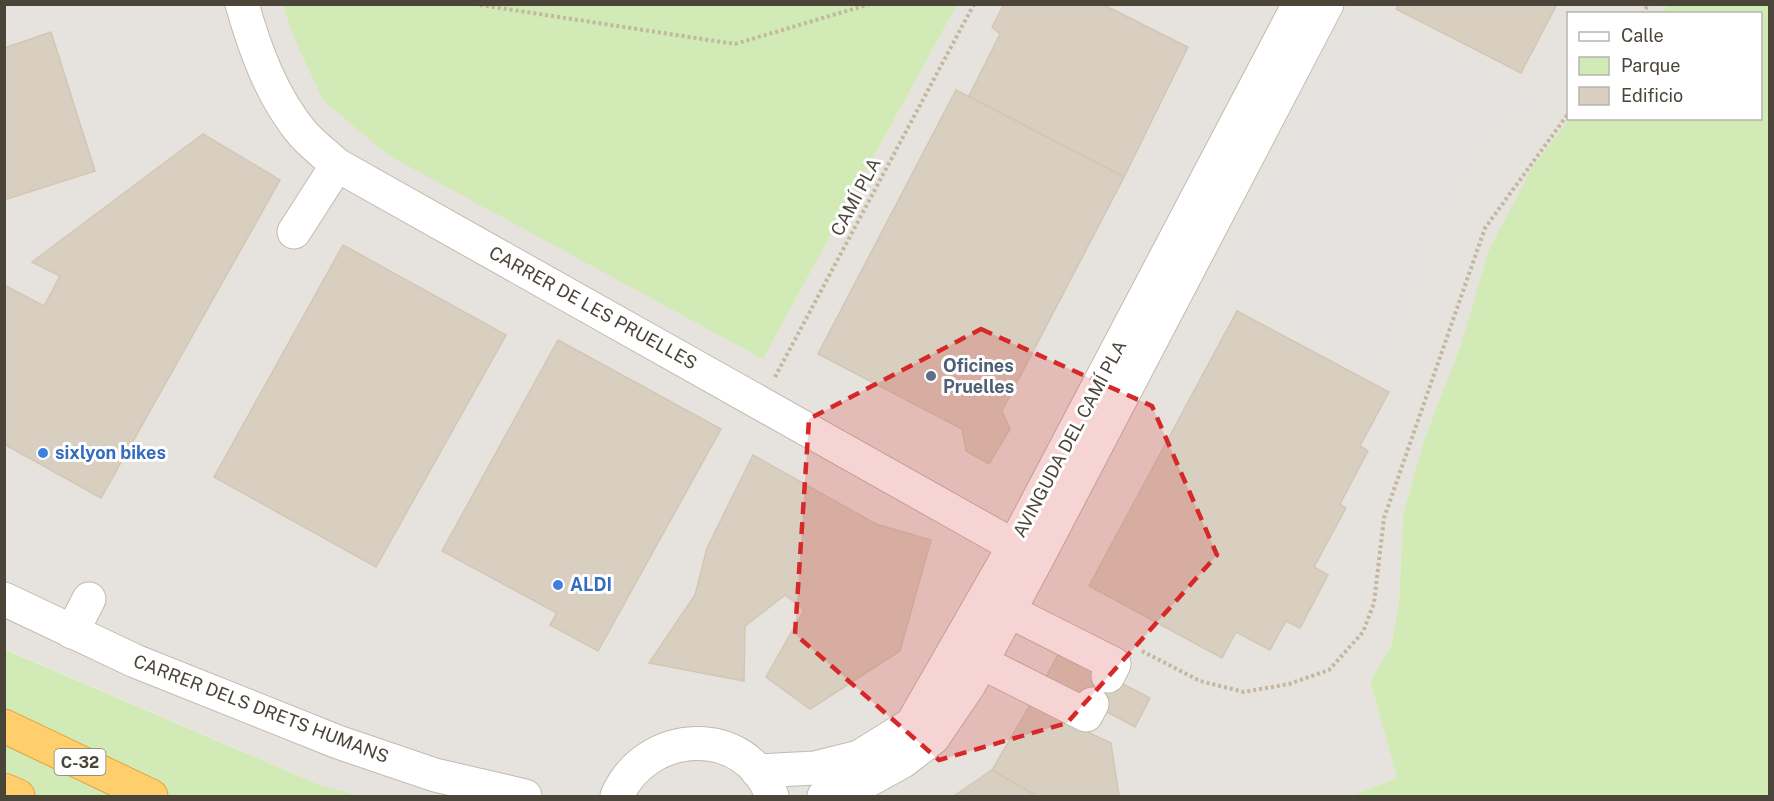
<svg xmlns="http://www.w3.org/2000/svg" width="1774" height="801" font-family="'Public Sans',sans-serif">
  <rect width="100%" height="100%" fill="#f6f3ec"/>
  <polygon fill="#e6e2dd" points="5,5 283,5 292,33 763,359 957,5 1668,5 1660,13 1568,14 1569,119 1532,168 1424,440 1403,514 1399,601 1391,646 1370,681 1397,778 1351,796 362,796 320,785 5,649"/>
  <g fill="#d2eab5">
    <polygon points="283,5 283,4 957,5 763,359 388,155 323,100 292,33"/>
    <polygon points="1668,5 1769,5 1769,796 1351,796 1397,778 1370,681 1391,646 1399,601 1403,514 1424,440 1460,348 1489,250 1532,168 1569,119 1760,118 1760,14 1660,13"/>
    <polygon points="4,649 320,785 362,796 5,796"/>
  </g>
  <polygon fill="#e5e3e0" points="1359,5 1539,98 1531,111 1498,122 1481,144 1427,256 1378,373 1210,290"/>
  <g fill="#d8cfc1" stroke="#d3c7b4" stroke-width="1.5">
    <polygon points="1004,4 1102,4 1188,47 1124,177 969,96 1000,34 992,27"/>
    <polygon points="1399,4 1557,4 1521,73 1396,9"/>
    <polygon points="51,32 95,171 4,200 4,48"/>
    <polygon points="956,90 1124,177 1002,411 1010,429 989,464 966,451 962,429 818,354"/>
    <polygon points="203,134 280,180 101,498 4,444 4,285 44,306 60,276 32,262"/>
    <polygon points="343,245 506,335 376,567 214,477"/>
    <polygon points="1237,311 1389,392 1360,446 1368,451 1340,504 1346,508 1314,567 1328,575 1300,628 1286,621 1270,650 1236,632 1222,658 1089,586"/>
    <polygon points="558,340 721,429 598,651 550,625 557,613 442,551"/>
    <polygon points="753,455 876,524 931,540 900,651 810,709 766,677 804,610 785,595 745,626 744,681 649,663 695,595 707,548"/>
    <polygon points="1060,651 1150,698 1135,727 1045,679"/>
    <polygon points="1030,705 1111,743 1119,796 1037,796 992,770"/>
    <polygon points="992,770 1037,796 954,796"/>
  </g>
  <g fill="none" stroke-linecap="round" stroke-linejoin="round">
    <g stroke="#c2bbae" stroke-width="35">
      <g id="minor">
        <path d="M242,4c13,46 30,93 61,130 10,11 23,21 34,31l677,381"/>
        <polyline points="294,232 337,165"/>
        <polyline points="4,599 135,661 338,742 435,775 525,796"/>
        <polyline points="1009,611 1114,664 1108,676"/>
        <polyline points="72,632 89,599"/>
        <polyline points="981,662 1086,715 1092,704"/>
        <polyline points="757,771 815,768 859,757 912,724 1014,546 1299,4"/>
        <path d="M617,796c29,-67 129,-73 155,0"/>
        <polyline points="824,796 867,781 903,761 933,738 969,685 1037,559 1327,4"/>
      </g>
    </g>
    <g stroke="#e0a43c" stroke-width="35">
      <g id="highway">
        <polyline points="4,726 151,796"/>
        <polyline points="4,790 18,796"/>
      </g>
    </g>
    <g stroke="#c4b79f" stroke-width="4" stroke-dasharray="3 3" stroke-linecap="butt">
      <polyline points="474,4 735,44 870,4"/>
      <polyline points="1642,14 1649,4"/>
      <polyline points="775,377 974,4"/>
      <polyline points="1142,651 1200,681 1244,692 1289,684 1329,670 1363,632 1374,603 1384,518 1485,228 1568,114"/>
    </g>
    <use href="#minor" stroke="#fff" stroke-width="33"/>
    <use href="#highway" stroke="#ffcf6e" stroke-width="33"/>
  </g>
  <path fill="#d62828" fill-opacity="0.2" stroke="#d62828" stroke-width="4.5" stroke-dasharray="12 8" stroke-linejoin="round" d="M981,329l171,77 65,149 -150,168 -128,37 -144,-126 14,-215z"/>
  <circle fill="#5c6f8a" stroke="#fff" stroke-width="2" cx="931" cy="376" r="6"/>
  <g fill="#3f7fe0" stroke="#fff" stroke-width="2">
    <circle cx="43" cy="453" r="6"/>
    <circle cx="558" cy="585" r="6"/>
  </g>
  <g text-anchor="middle" stroke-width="6" stroke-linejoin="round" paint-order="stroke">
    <rect fill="#fff" stroke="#817c74" stroke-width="1.5" x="54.5" y="749" width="51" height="26" rx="4.5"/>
    <g font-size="16" font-weight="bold" fill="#4b4439">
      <text x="80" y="768">C-32</text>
    </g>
    <g font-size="18" fill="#4b4439" stroke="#fff">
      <text transform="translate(856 197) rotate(-62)" y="6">CAMÍ PLA</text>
      <text transform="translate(593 308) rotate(29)" y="6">CARRER DE LES PRUELLES</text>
      <text transform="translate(1070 439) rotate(-62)" y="6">AVINGUDA DEL CAMÍ PLA</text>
      <text transform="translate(261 709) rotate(21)" y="6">CARRER DELS DRETS HUMANS</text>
    </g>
    <g font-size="18" font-weight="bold" fill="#4e5e75" stroke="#fff" text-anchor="start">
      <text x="943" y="372">Oficines<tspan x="943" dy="21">Pruelles</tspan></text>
    </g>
    <g font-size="18" font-weight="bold" fill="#366cbe" stroke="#fff" text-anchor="start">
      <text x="55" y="459">sixlyon bikes</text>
      <text x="570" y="591">ALDI</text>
    </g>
  </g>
  <rect width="1774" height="801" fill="none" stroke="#4b4439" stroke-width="12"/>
  <rect x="1567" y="12" width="195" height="108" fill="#ffffff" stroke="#b7b4b0" stroke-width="1.5"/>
  <rect x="1579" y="32" width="30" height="9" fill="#ffffff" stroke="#b7b4b0" stroke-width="1.5"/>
  <text x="1621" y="42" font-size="18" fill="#4b4439">Calle</text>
  <rect x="1579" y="57" width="30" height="18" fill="#d2eab5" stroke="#b7b4b0" stroke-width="1.5"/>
  <text x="1621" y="72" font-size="18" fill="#4b4439">Parque</text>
  <rect x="1579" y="87" width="30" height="18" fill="#d8cfc1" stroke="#b7b4b0" stroke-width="1.5"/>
  <text x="1621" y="102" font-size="18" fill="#4b4439">Edificio</text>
</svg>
